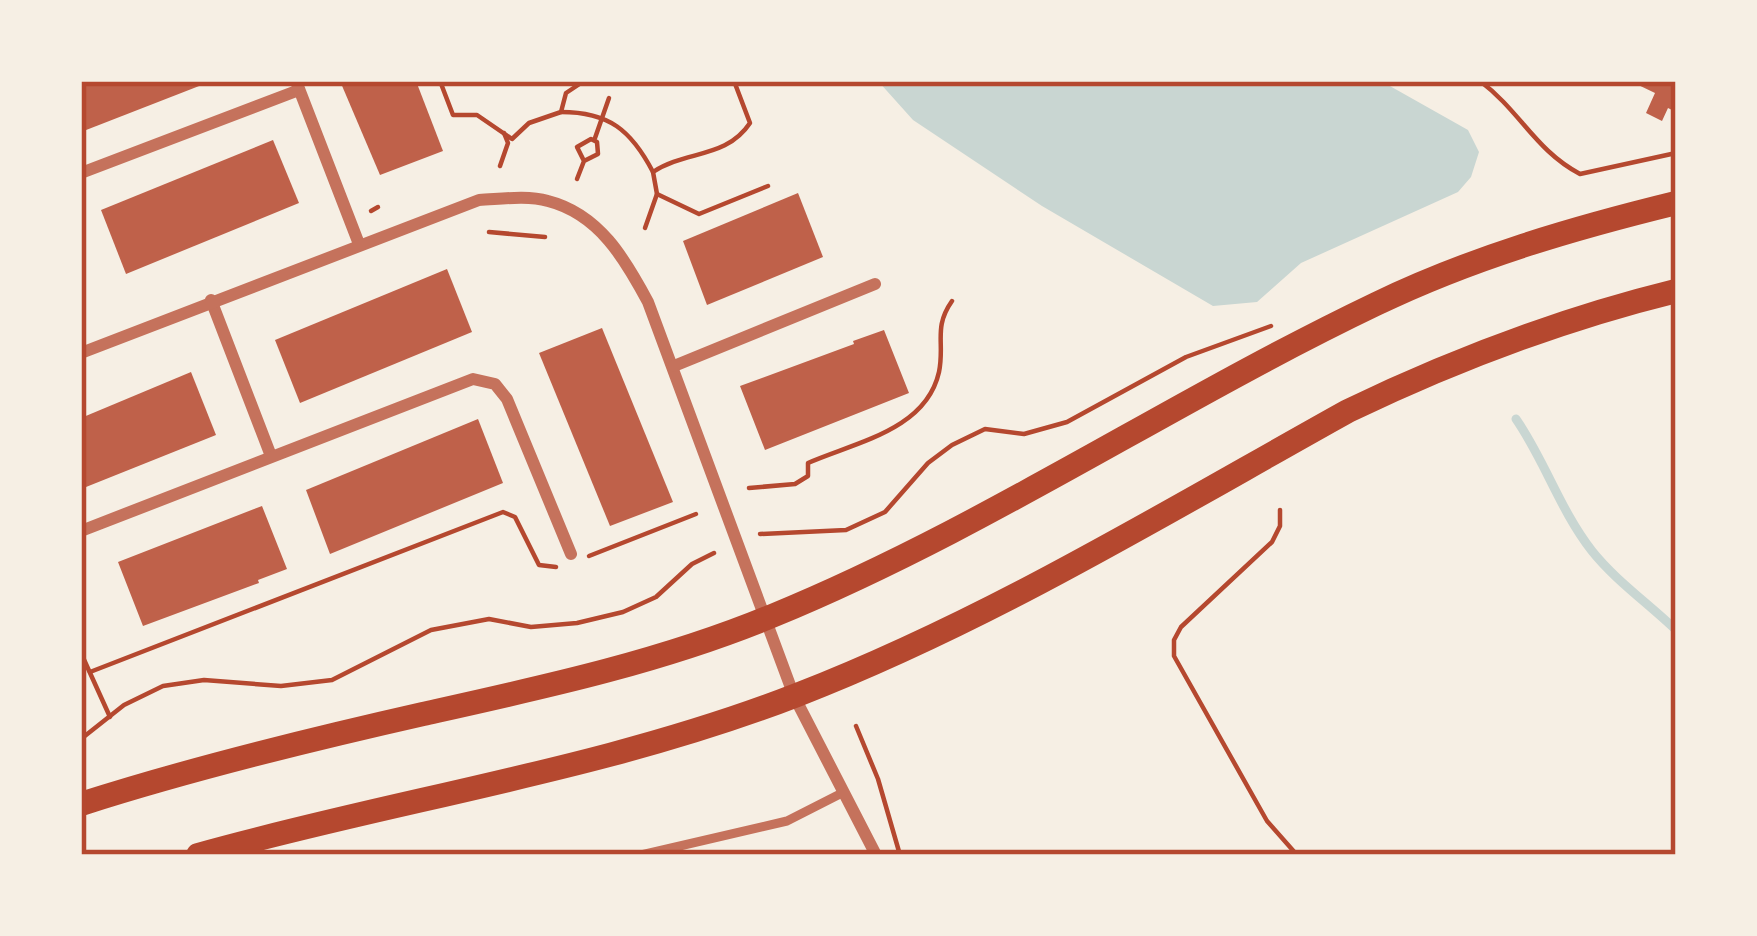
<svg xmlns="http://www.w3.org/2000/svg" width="1757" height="936" font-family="'DM Sans',sans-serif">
  <rect width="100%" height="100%" fill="#f6efe4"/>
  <polygon fill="#c9d6d2" points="878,81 1381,81 1468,130 1479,152 1471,177 1458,192 1301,263 1257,302 1213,306 1042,206 913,120"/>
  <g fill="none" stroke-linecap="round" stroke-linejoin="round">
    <path stroke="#c9d6d2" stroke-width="9" d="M1516,419c29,42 44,91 76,132 23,29 57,53 84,79"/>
  </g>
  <g fill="#bf614a">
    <polygon points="81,81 212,81 81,132"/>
    <polygon points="340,81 416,81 443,151 380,175"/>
    <polygon points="1630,81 1676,81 1676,112 1668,108 1662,121 1646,113 1655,93"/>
    <polygon points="273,140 299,203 126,274 101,210"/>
    <polygon points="798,193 823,257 707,305 683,241"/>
    <polygon points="447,269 472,332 300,403 275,340"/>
    <polygon points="602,328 673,502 610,526 539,353"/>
    <polygon points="884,330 909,393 765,450 740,386 854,344 853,341"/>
    <polygon points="191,372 216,435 81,489 81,418"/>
    <polygon points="478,419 503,483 330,554 306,490"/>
    <polygon points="262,506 287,569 258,580 259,583 143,626 118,562"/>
  </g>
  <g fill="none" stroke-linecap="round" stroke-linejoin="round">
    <g stroke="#b5482f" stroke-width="4.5">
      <polyline points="440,81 453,115 477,115 512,139 529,123 561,112 566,93 584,81"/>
      <path d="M1480,81c40,30 55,69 100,93l96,-21"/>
      <path d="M561,112c48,0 70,18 92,60 33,-22 73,-13 97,-49l-16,-42"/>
      <polyline points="595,138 609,98"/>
      <polyline points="500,166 508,143 504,133"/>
      <polyline points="577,179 584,161 598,154 597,142 591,139 577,147 584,161"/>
      <polyline points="657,194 699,214 768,186"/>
      <polyline points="371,211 378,207"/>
      <polyline points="645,228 657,194 653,172"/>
      <polyline points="489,232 545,237"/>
      <path d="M749,488l46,-4 13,-8v-13c48,-21 118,-33 131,-91 6,-29 -6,-44 13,-71"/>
      <polyline points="1280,510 1280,526 1272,542 1181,627 1174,640 1174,656 1267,821 1297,855"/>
      <polyline points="760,534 846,530 885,512 928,463 952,445 985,429 1024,434 1067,422 1186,357 1271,326"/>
      <polyline points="589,556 696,514"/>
      <polyline points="81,653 110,717"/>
      <polyline points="90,672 503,512 515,517 539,565 556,567"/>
      <polyline points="856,726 878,779 900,855"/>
      <polyline points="81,739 124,705 163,686 204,680 281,686 332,680 431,630 489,619 531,627 577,623 623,612 656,597 692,564 714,553"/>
    </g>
    <polyline stroke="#c5725c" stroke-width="9" points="641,855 787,821 844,792"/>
    <g stroke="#c5725c" stroke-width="12">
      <polyline points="296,81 359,244"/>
      <polyline points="81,173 299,90"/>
      <polyline points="211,300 271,456"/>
      <path d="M81,353l398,-153c22,-1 48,-5 69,1 51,13 77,58 100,101l146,394 82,159"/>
      <polyline points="674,366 875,284"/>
      <polyline points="81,531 473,379 495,384 507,399 571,554"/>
    </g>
    <g stroke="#b5482f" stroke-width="24">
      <path d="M81,804c112,-36 227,-64 342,-90 117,-26 238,-52 349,-98 210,-86 399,-214 604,-312 95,-46 198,-76 300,-101"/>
      <path d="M198,855c199,-56 406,-85 599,-160 193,-75 371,-184 551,-284 106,-51 214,-92 328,-120"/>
    </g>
  </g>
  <rect width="1757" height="936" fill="none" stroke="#f6efe4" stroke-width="168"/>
  <rect x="84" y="84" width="1589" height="768" fill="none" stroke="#b5482f" stroke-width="4.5"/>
</svg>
